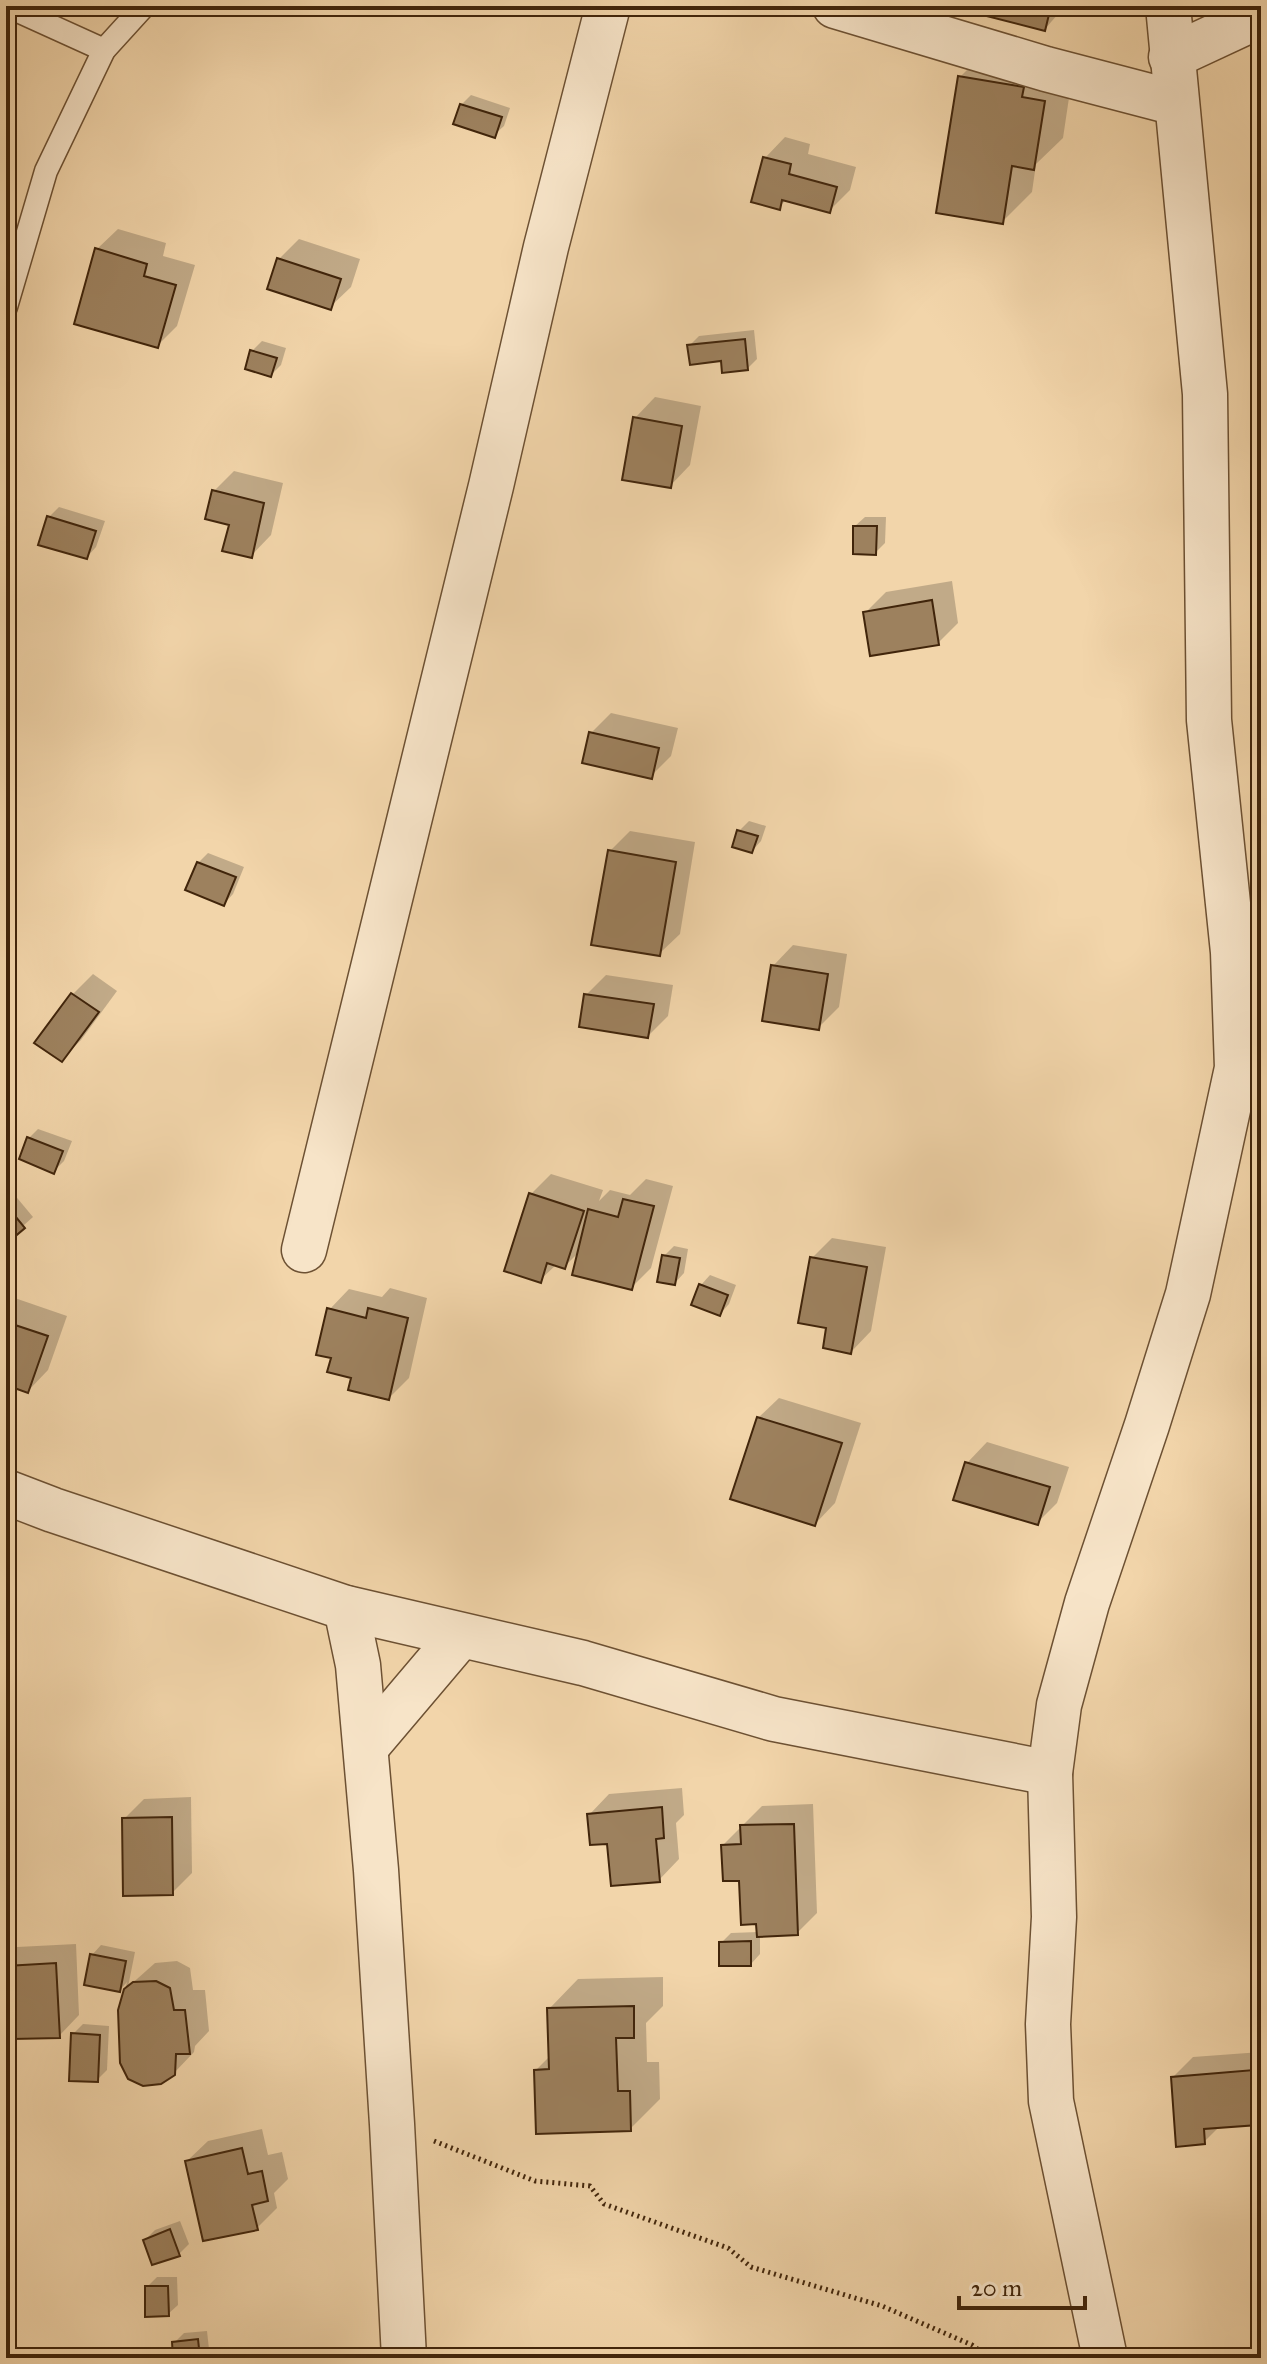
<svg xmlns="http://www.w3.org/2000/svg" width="1267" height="2364" font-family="'IM FELL Great Primer',serif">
  <rect width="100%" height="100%" fill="#f2d5aa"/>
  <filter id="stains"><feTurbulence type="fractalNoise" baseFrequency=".0025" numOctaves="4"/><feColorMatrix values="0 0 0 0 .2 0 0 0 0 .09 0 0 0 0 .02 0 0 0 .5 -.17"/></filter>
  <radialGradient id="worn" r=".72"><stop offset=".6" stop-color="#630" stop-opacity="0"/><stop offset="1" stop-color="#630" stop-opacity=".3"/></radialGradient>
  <g fill="#0003">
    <polygon points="966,6 1065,6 1045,29"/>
    <polygon points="990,47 1073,71 1063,138 1036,164 1032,192 1002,222 960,77"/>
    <polygon points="471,95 510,108 504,126 494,135 461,105"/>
    <polygon points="785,137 810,144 808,154 856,167 850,190 830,210 787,199 779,207 765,158"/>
    <polygon points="118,229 166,243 163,256 195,265 177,326 157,346 97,249"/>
    <polygon points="299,239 360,259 351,287 330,307 279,259"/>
    <polygon points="754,330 757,359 747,369 690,345 699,336"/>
    <polygon points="262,341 286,348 281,365 271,375 252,351"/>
    <polygon points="655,397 701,406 690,465 670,486 635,418"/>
    <polygon points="234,471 283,483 271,535 251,556 214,491"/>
    <polygon points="59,507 105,521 96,547 87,557 49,517"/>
    <polygon points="865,517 886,517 885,543 875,553 855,526"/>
    <polygon points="952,581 958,623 938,643 866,612 886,592"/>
    <polygon points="611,713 678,728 671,756 651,776 591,733"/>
    <polygon points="749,821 766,826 761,841 752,851 739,831"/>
    <polygon points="630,831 695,842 680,934 659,954 610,851"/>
    <polygon points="208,853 244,867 233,894 224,904 198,863"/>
    <polygon points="793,945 847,954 839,1007 819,1027 773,966"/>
    <polygon points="93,974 117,991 81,1040 61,1060 37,1042 73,994"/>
    <polygon points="606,975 673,985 668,1016 648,1036 586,995"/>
    <polygon points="38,1129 72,1141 64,1161 54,1171 29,1138"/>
    <polygon points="551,1174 603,1190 599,1201 610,1190 630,1195 646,1179 673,1186 651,1268 631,1288 580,1251 565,1266 557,1264 540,1280 531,1194"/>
    <polygon points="13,1193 33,1217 6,1241 6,1199"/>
    <polygon points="832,1238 886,1247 871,1331 851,1352 829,1326 812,1258"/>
    <polygon points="674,1246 688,1249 684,1273 675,1283 664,1256"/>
    <polygon points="710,1275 736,1285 729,1304 720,1314 701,1285"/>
    <polygon points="390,1288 427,1298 409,1378 389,1398 353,1376 329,1310 349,1289 382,1297"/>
    <polygon points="6,1295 67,1316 48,1370 28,1391 6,1383"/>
    <polygon points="779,1398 861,1423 835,1503 815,1524 758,1418"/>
    <polygon points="987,1442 1069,1467 1057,1503 1037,1523 967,1463"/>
    <polygon points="682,1788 684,1815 676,1823 679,1859 659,1880 609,1842 589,1815 609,1794"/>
    <polygon points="191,1797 192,1873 172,1893 124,1819 144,1799"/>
    <polygon points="813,1804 817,1913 797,1933 760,1935 760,1954 751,1964 721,1943 731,1933 758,1932 758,1922 741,1879 723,1845 762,1806"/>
    <polygon points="76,1944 79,2015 59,2036 14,2018 6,2018 6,1958 17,1947"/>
    <polygon points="101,1945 135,1952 128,1987 155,1963 177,1961 190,1968 193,1990 205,1990 209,2031 195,2046 194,2052 174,2073 120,2010 127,1982 120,1990 92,1955"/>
    <polygon points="663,1977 663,2006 646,2023 647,2062 659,2062 660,2099 630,2129 536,2070 550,2056 549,2009 578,1979"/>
    <polygon points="83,2024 109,2026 107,2070 97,2080 73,2034"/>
    <polygon points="1261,2052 1261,2119 1257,2123 1220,2126 1204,2142 1173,2077 1193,2057"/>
    <polygon points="262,2129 268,2155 282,2152 288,2179 274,2193 277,2208 257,2228 187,2161 208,2141"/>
    <polygon points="180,2221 189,2244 179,2254 145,2240 155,2230"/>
    <polygon points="157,2277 177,2277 178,2305 168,2314 147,2287"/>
    <polygon points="207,2331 210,2358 175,2358 174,2343 184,2333"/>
  </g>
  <g fill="#9d815e" stroke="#41250b" stroke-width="2">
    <polygon points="964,6 1051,6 1045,31 963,10"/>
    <polygon points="958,76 1024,87 1022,97 1045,101 1034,170 1012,166 1003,224 936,213"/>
    <polygon points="460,104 502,117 495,138 453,124"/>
    <polygon points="763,157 791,164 789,174 837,187 830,213 782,200 780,210 751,202"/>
    <polygon points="95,248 147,264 144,276 176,285 158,348 74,324"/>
    <polygon points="277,258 341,279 331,310 267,289"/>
    <polygon points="745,339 748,370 722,373 721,361 690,365 687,345"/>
    <polygon points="250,350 277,358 271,377 245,369"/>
    <polygon points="633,417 682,426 671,488 622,480"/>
    <polygon points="212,490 264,503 252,558 222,551 229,525 205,519"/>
    <polygon points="47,516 96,531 87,559 38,545"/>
    <polygon points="853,526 877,526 876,555 853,554"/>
    <polygon points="932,600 939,645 870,656 863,612"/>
    <polygon points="589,732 659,748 652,779 582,763"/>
    <polygon points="737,830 758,836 752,853 732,847"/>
    <polygon points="608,850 676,862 660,956 591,945"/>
    <polygon points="197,862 236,877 224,906 185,890"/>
    <polygon points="771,965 828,974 819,1030 762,1021"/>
    <polygon points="71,993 99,1012 62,1062 34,1043"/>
    <polygon points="584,994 654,1004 648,1038 579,1027"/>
    <polygon points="27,1137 63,1151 54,1174 19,1159"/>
    <polygon points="529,1193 584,1211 565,1269 547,1263 541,1283 504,1271"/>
    <polygon points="623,1199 654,1206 632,1290 572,1275 588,1209 618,1217"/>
    <polygon points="6,1205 25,1228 6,1244"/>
    <polygon points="662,1255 680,1258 675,1285 657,1282"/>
    <polygon points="810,1257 867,1267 851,1354 823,1348 826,1328 798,1323"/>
    <polygon points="699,1284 728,1295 720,1316 691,1305"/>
    <polygon points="327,1308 366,1318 368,1308 408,1318 389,1400 348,1390 351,1378 327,1372 331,1358 316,1355"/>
    <polygon points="6,1322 48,1336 28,1393 6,1385"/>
    <polygon points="757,1417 842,1443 815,1526 730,1499"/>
    <polygon points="965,1462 1050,1487 1038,1525 953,1500"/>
    <polygon points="662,1807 664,1838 656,1839 660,1882 611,1886 607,1844 590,1845 587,1814"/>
    <polygon points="172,1817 173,1895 123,1896 122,1818"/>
    <polygon points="794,1824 798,1935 757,1937 756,1924 741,1925 739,1881 723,1881 721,1845 741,1844 740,1825"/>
    <polygon points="751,1941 751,1966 719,1966 719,1942"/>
    <polygon points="90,1954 126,1961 120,1992 84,1985"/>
    <polygon points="56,1963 60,2038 12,2039 12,2020 6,2020 6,1966"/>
    <polygon points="156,1981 170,1988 174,2010 185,2010 190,2054 176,2054 175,2075 161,2084 143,2086 128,2079 120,2063 118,2010 124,1989 133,1982"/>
    <polygon points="634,2006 634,2038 616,2038 618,2091 630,2091 631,2131 536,2134 534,2070 549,2069 547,2008"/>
    <polygon points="71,2033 100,2035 98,2082 69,2081"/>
    <polygon points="1254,2070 1258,2125 1204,2129 1205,2144 1176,2147 1171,2077"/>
    <polygon points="242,2148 248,2174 262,2171 268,2201 252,2205 258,2230 203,2241 185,2161"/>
    <polygon points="170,2229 180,2256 152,2265 143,2240"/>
    <polygon points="145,2286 168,2286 169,2316 145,2317"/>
    <polygon points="198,2339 200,2358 173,2358 172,2342"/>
  </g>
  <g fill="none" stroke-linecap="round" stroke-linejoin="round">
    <g stroke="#6d5133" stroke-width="25">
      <g id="lane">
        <polyline points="7,6 104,50"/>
        <polyline points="6,307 46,171 104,50 144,6"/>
      </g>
    </g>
    <g stroke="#6d5133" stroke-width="47">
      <g id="street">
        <polyline points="835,6 1046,69 1176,103"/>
        <polyline points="1171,57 1261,15"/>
        <polyline points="304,1250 491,486 546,247 608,6"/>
        <polyline points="6,1492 53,1510 346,1608 583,1663 774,1719 1050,1773"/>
        <polyline points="346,1608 358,1665 376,1870 392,2124 404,2358"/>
        <polyline points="366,1747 460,1636"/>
        <polyline points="1105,2358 1051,2101 1048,2024 1054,1917 1050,1773 1059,1705 1087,1603 1147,1425 1188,1294 1237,1068 1233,952 1209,720 1205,394 1168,6"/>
      </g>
    </g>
    <polyline stroke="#41250b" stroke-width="5" stroke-dasharray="2 4" stroke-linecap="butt" points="434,2141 535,2181 590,2186 604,2204 728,2248 751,2267 882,2306 972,2345 990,2358"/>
    <use href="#lane" stroke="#f7e4c8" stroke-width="22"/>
    <use href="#street" stroke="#f7e4c8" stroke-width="44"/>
  </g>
  <rect width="1267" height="2364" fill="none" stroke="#f2d5aa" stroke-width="32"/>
  <rect x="8" y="8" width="1251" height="2348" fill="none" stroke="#41250b" stroke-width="4"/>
  <rect x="16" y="16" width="1235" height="2332" fill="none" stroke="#41250b" stroke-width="2"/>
  <path d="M959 2296v12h126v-12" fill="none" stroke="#41250b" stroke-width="4"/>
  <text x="971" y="2296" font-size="24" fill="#41250b" stroke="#f7e4c8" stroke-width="6" paint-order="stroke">20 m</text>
  <rect width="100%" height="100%" filter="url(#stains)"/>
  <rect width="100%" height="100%" fill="url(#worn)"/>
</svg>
